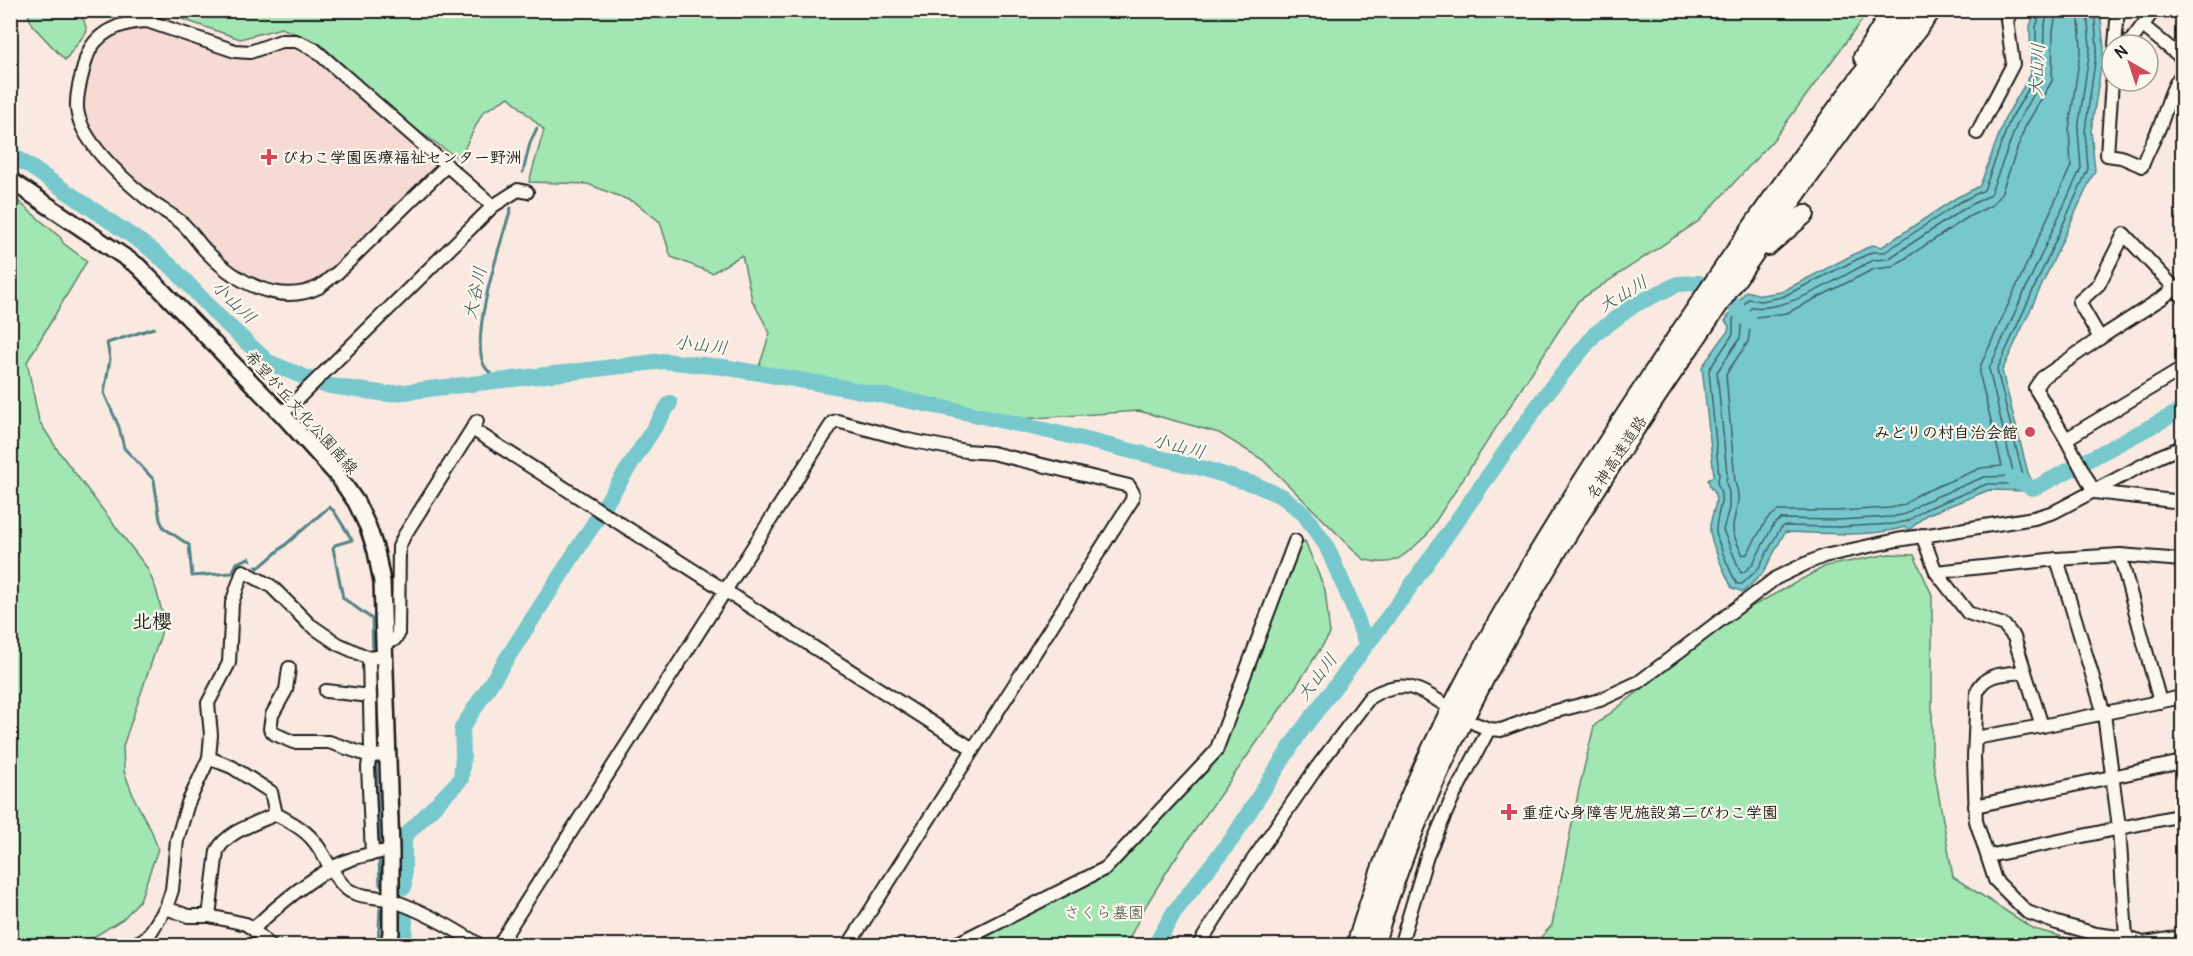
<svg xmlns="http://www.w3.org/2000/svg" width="2193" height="956" font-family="Pangolin,'Klee One',sans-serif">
  <rect width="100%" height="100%" fill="#fae9e0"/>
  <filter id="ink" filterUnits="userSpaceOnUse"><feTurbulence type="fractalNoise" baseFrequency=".0167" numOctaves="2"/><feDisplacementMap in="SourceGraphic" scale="12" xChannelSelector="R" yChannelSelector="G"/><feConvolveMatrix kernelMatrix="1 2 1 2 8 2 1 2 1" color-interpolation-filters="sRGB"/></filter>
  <g filter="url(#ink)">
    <polygon fill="#f5dbd4" points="131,27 150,27 247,58 278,47 293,46 310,54 417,145 436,169 317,284 277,289 250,279 215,253 148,194 93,138 85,115 83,94 92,56 109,36"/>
    <g fill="#a2e7b3" stroke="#5f8268" stroke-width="1.5">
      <polygon points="27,11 81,11 87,31 65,60 32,25"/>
      <path d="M159,11h1710l-95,128 -75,82 -121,80 -152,235c-23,20 -30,33 -63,23l-100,-99 -44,-27 -80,-22 -118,8 -262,-52 11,-34 -18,-33 -10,-45 -30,18 -41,-16 -11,-35 -24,-19 -48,-19 -59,-2 15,-52 -35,-33 -26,15 -24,47 -52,-36 -88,-80 -38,-15 -41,11z"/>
      <polygon points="11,195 61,238 63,243 87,261 27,362 39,421 59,452 147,568 156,589 162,612 161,634 123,746 124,771 134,798 152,832 158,849 140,900 123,919 81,945 11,945"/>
      <polygon points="1305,541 1325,590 1330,634 1293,691 1174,860 1145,907 1126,945 962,946 1110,870 1220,752 1300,544"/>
      <polygon points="1889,554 1914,555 1932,595 1932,757 1953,877 2034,929 2092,945 1533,946 1552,925 1579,789 1594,726 1738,614 1826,566"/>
    </g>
    <path fill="#77c8cd" stroke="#538386" stroke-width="1.5" d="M2035,11h65l4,37 -13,83 4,39 -93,201 26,102 6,12 -3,6 -42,-1 -63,25 -17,15 -4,-3c-36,11 -82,6 -120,5l-22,41 -20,19 -11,-4c-6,-13 -22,-45 -22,-58 -1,-14 11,-27 3,-41h-2l-3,-9 6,-4 -12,-109 26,-36 1,-5 -4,-5 21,-30 15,4 20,-3 91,-47 10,2 74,-49 24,-12 25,-68 26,-44 -1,-48z"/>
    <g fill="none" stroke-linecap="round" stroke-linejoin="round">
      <g stroke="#406163" stroke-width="1.5">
        <path d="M2041,10l-5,17v49l-26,44 -26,70 -24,12 -75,50h-13l-90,45 -21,4 -13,-2 -15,20v15l-24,36 10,106 -2,7c10,18 -1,29 -1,47 -1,8 16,45 21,54h5l16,-15 22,-40 4,-3 55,1 54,-3 15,-3 16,-11 63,-26h38l-28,-114 91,-201 -3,-38 12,-83 -3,-38"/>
        <path d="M2048,10l-4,19 -1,49 -26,46 -27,71 -25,13 -77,51 -15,1c-33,17 -84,52 -121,47l-10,13 -2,18 -23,34 10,102 -1,9 3,9v16l-6,22 18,43 3,-1 8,-7 22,-41 7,-5 57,1 54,-3 14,-3 15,-11 63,-26 30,-1 -25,-107 92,-201 -3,-38 12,-82 -3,-38"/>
        <path d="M2057,10l-4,20 -1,51 -27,46 -24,67 -9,11 -22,11 -78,51 -18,2 -87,44 -31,4 -5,5 -3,20 -22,32 9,108c8,21 -2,30 -2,47 0,8 7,20 10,26l4,-1 20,-35 11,-8h60l52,-3 14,-3 13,-10 64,-27 21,-2 -22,-90v-9l91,-201 -2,-37 12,-82 -3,-37"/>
      </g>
      <g stroke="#538386" stroke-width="3">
        <polyline points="523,172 530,143 537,128"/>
        <polyline points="154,328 107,343 110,359 104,393 119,427 124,448 154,480 160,520 164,528 189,545 192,576 232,573 237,563 249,558 251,560"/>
        <path d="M497,381c-4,-5 -12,-12 -14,-18 -12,-33 18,-120 28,-155"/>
        <polyline points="256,566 258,568 262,565 329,507 334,511 352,540 335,545 333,548 343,598 372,619 373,656"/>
        <polyline points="376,762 379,846"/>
        <polyline points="379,858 380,885"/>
        <polyline points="378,946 380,909"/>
      </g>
      <g stroke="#77c8cd" stroke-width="16">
        <polyline points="10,153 148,247 173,268 219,317 268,362 324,385 387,394 664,361 723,367 840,387 955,410 1066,435 1205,469 1256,485 1283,497 1304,514 1326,545 1351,602 1366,644"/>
        <polyline points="2013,478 2032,488 2037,487 2182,410"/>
        <polyline points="604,506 670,403"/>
        <polyline points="404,887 404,837 461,779 463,755 462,728 598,517"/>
        <polyline points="404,946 405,918"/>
        <polyline points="1155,946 1174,912 1232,839 1299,734 1403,597 1546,394 1595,334 1634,305 1678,284 1699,283 1735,306 1750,322"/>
      </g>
      <g stroke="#1c1c1c" stroke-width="16">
        <g id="minor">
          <polyline points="2143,26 2182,58"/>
          <polyline points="2115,45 2118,10"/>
          <polyline points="2128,45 2154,10"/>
          <path d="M2112,81l-5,74 14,2 21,9c5,-14 12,-26 18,-40 7,-18 10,-37 22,-52"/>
          <polyline points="1977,133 2013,64 2007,20 2013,10"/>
          <path d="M447,165l-110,108c-6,4 -12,10 -18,14 -39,19 -83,-5 -110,-33 -10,-9 -17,-22 -27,-31 -12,-10 -26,-16 -37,-26 -23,-19 -66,-58 -68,-89 -1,-16 5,-33 9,-49 8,-27 35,-37 61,-38l88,30 15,1 31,-11h15l18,8 179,157"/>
          <polyline points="2100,338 2079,302 2099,284 2124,234 2182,296"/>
          <polyline points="282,414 493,206 518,190 527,192"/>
          <polyline points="472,429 973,749"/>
          <polyline points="2066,439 2182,369"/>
          <polyline points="2094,492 2066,439 2035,388 2042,378 2100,338 2162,298 2175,288 2182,287"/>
          <polyline points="2094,492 2182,502"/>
          <polyline points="1922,535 1936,572 1968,613 2004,625 2014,637 2042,726"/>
          <polyline points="2120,555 2160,702"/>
          <polyline points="2057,559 2104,714 2119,827 2126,938"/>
          <polyline points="1936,572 2057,559 2120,555 2182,560"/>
          <polyline points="384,641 394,640 398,635 399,547 404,536 477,421"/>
          <polyline points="369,658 371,748 368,767 372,854"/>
          <polyline points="289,668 286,690 272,715 270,729 275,734 293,742 329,742 370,756 388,755"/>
          <path d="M2024,672c-17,2 -40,0 -47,20l-3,65 2,64 19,59 32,32 30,11 39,11 30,4 18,5 38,-6"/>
          <polyline points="326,691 370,696"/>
          <polyline points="1476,724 1489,729 1501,730 1544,714 1600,700 1639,682 1776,578 1805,564 1824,556 1897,540 2034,518 2054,512 2160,456 2182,447"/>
          <polyline points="1975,738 2042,726 2182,697"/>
          <path d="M209,758l23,9 39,25 5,22c13,7 28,15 37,26 13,15 19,37 34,49 11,9 31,7 44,11 33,11 62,28 90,46"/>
          <polyline points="1975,806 2182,762"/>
          <polyline points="1988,856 2182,815"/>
          <polyline points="166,908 188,916 209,916 246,924 253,929 270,946"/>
          <path d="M209,916l8,-65c10,-20 40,-28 59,-37"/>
          <path d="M253,929c25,-24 64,-57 96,-69 13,-5 28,-7 42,-10"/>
          <polyline points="130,946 147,938 166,908 172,890 177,840 188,803 209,758 211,735 208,703 229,663 232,603 243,571 271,586 309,624 338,644 369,658 385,656"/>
          <polyline points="498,946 833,422 837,421 908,440 966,451 992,453 1129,486 1133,493 1132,500 848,946"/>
          <polyline points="952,946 1106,868 1216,751 1295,541"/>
          <path d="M1198,946l48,-76 71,-103 53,-70c30,-18 45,-11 72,6"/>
          <polyline points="1400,946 1427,856 1451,801 1489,729"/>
        </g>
      </g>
      <g stroke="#1c1c1c" stroke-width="20">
        <polyline id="major" points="10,180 138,266 282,414 338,476 356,502 368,527 376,551 382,582 391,850 391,932 389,946"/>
      </g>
      <g stroke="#1c1c1c" stroke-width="22">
        <g id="highway">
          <polyline points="1863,57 1892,10"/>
          <polyline points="1768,246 1805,214"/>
          <path d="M1356,946c55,-192 162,-367 270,-532 90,-138 184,-273 285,-404"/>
          <path d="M1374,946c61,-211 183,-403 305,-583 81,-120 165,-238 253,-353"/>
        </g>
      </g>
      <use href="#minor" stroke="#fbf7ec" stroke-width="12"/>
      <use href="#major" stroke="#fbf7ec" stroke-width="15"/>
      <use href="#highway" stroke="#fbf7ec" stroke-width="18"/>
    </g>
  </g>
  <g fill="#d1495b" stroke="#fbf7ec" stroke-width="2">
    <path d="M266 148h6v6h6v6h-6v6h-6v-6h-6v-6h6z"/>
    <circle cx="2030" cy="432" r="6"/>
    <path d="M1506 803h6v6h6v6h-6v6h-6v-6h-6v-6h6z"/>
  </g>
  <g text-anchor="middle" stroke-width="4.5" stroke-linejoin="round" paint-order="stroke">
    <g font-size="16" font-weight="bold" fill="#1c1c1c" stroke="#fbf7ec" text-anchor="start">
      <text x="282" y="163">びわこ学園医療福祉センター野洲</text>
      <text x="2018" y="438" text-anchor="end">みどりの村自治会館</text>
      <text x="1522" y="818">重症心身障害児施設第二びわこ学園</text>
    </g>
    <g font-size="16" fill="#1c1c1c" stroke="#fbf7ec">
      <text transform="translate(302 412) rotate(48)" y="6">希望が丘文化公園南線</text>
      <text transform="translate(1616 457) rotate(-57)" y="6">名神高速道路</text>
    </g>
    <g font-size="16" fill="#445949" stroke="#fbf7ec">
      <text x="1104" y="918">さくら墓園</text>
    </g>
    <g font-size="18" font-style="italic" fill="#3c585a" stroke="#fbf7ec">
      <text transform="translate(2037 70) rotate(-87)" y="6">大山川</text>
      <text transform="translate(475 293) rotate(-78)" y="6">大谷川</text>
      <text transform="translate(1623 294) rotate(-31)" y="6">大山川</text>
      <text transform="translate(234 302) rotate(44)" y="6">小山川</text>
      <text transform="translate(701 345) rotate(7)" y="6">小山川</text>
      <text transform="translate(1179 446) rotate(14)" y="6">小山川</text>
      <text transform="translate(1317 677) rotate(-53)" y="6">大山川</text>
    </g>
    <g font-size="20" font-weight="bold" fill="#1c1c1c" stroke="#fbf7ec">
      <text x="152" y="628">北櫻</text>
    </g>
  </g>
  <rect width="2193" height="956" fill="none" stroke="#fbf7ec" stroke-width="36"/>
  <rect x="18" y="18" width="2157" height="920" fill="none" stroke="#1c1c1c" stroke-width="2" filter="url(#ink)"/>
  <g transform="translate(2130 63) rotate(321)"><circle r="28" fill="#fbf7ec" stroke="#a29f99" stroke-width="1.5"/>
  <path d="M0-4.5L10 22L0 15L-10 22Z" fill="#d1495b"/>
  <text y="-9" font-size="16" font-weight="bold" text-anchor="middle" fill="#1c1c1c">N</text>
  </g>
</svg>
